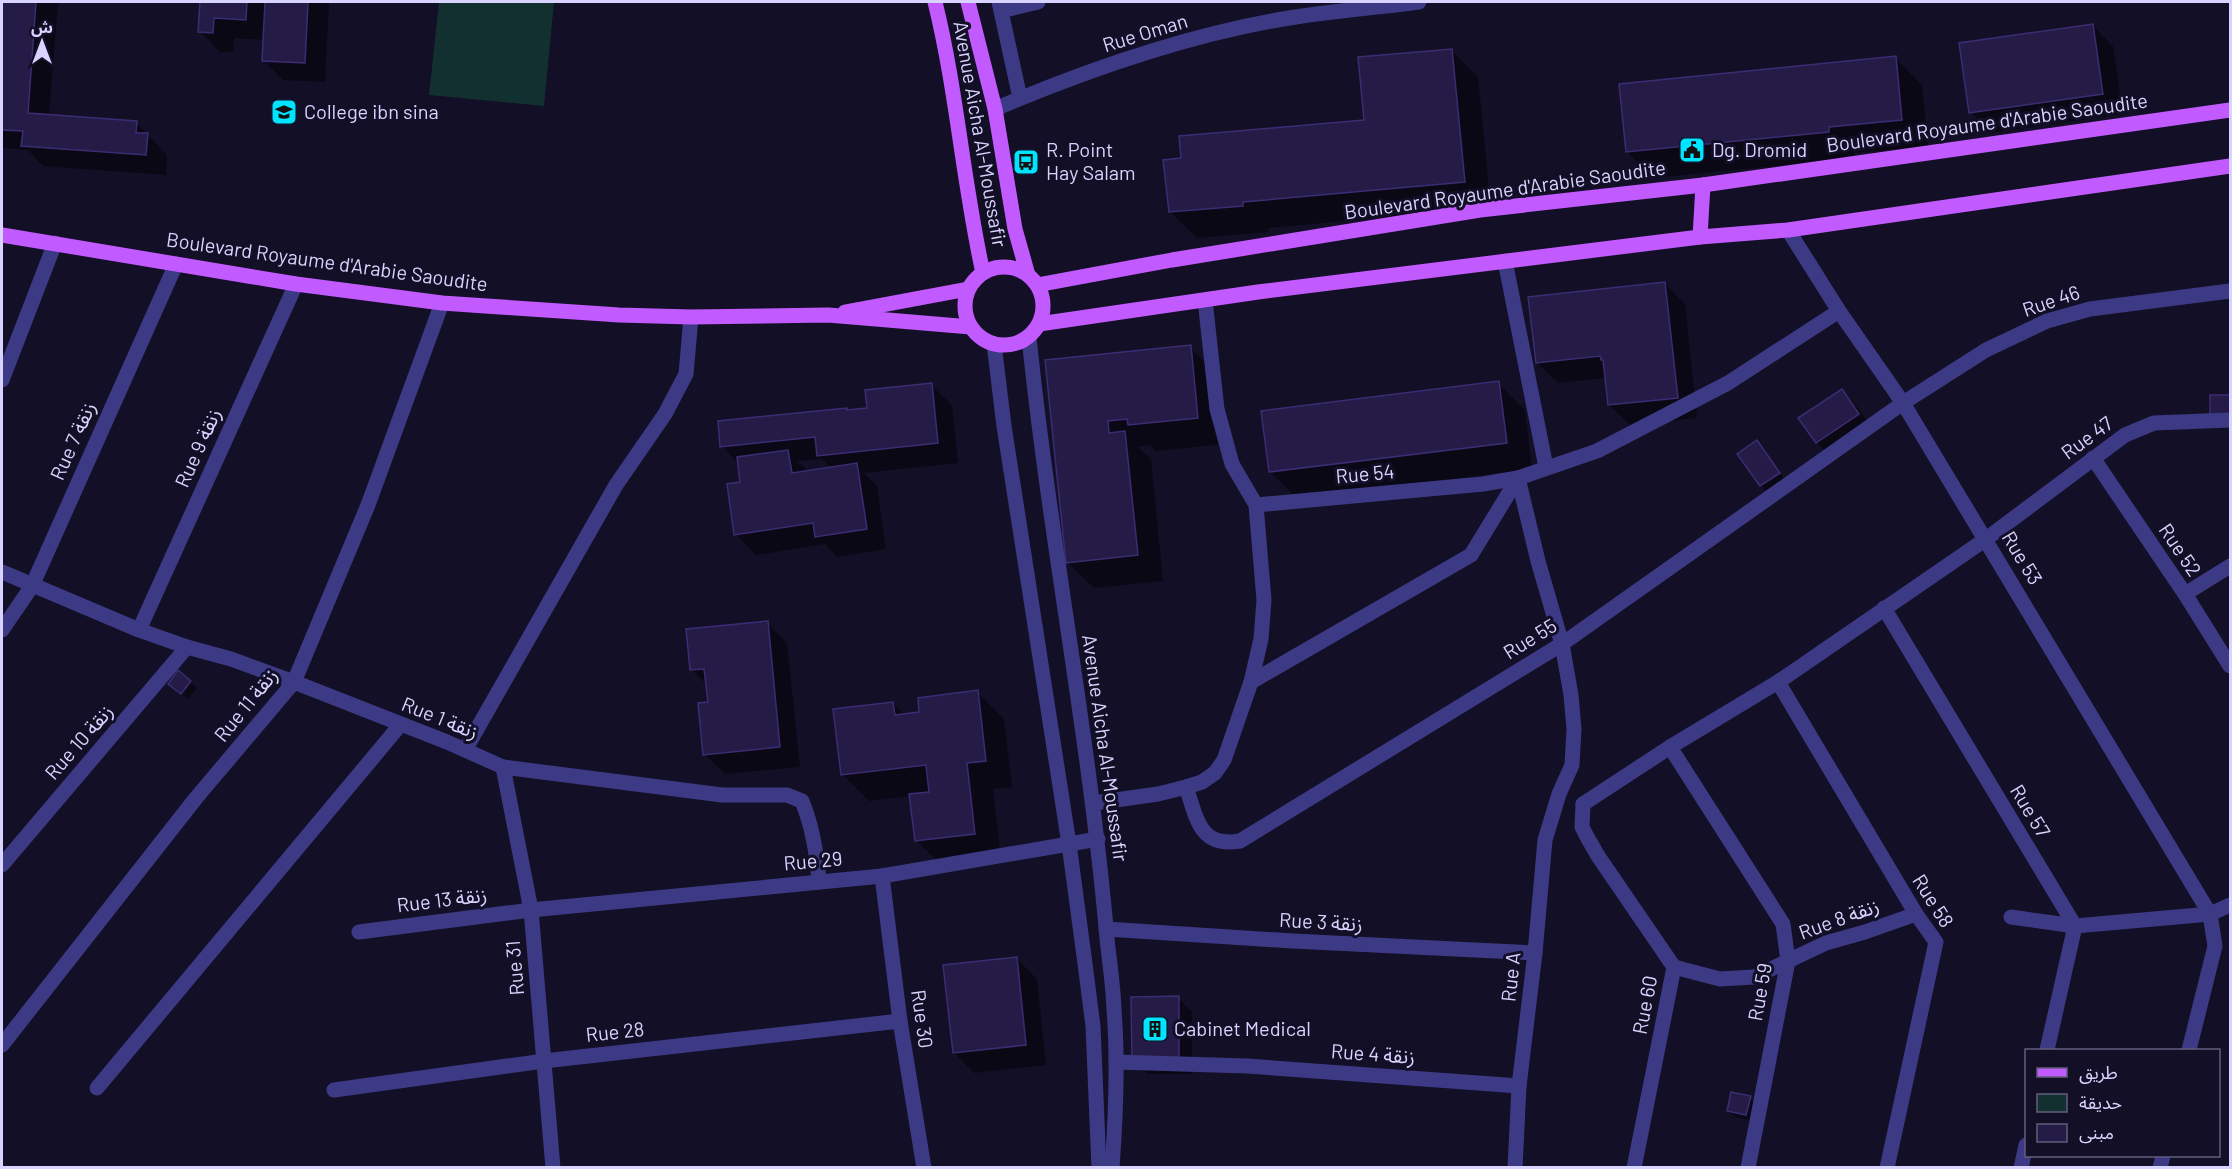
<svg xmlns="http://www.w3.org/2000/svg" width="2232" height="1169" font-family="Barlow,'Noto Sans Arabic',sans-serif">
  <rect width="100%" height="100%" fill="#130f26"/>
  <polygon fill="#12302f" points="439,2 554,2 544,106 429,95"/>
  <g fill="#0007" fill-rule="evenodd">
    <polygon points="2,2 58,2 49,116 136,123 167,155 166,175 43,166 28,150 2,148"/>
    <polygon points="202,2 329,2 325,82 283,80 263,60 264,40 234,38 233,52 220,52 200,31"/>
    <polygon points="2093,26 2113,46 2123,114 1991,133 1971,112"/>
    <polygon points="1451,50 1478,77 1491,208 1268,228 1269,232 1197,238 1170,212 1183,159 1366,121"/>
    <polygon points="1895,58 1922,85 1928,146 1854,153 1855,158 1654,178 1627,152"/>
    <polygon points="1664,283 1685,304 1697,418 1630,425 1609,405 1606,378 1558,383 1537,363"/>
    <polygon points="1190,347 1217,374 1224,444 1156,451 1150,445 1138,447 1151,459 1163,581 1094,588 1067,562 1046,362"/>
    <polygon points="1498,383 1525,410 1532,469 1297,498 1270,472"/>
    <path d="M931,385l21,20 6,58 -94,10 13,13 9,63 -49,8 -12,-13 -69,11 -20,-21 6,-51 -3,-19 -17,-18 126,-34 20,-3zM822,459l10,10 -23,3 -12,-11z"/>
    <polygon points="1842,390 1855,404 1872,428 1831,456 1817,443 1800,418"/>
    <polygon points="1757,442 1785,480 1767,492 1761,485"/>
    <polygon points="767,623 787,643 800,767 725,774 704,754 709,704 708,686 692,670"/>
    <polygon points="190,682 197,688 188,699 176,690"/>
    <polygon points="977,692 1004,719 1012,787 993,789 1001,860 943,867 916,840 911,796 869,801 842,774 893,703 905,715 921,713"/>
    <polygon points="1016,958 1037,979 1046,1065 974,1073 954,1053"/>
    <polygon points="1178,998 1192,1012 1192,1074 1147,1074 1134,1060"/>
    <polygon points="1750,1098 1756,1104 1753,1121 1735,1117 1728,1111"/>
  </g>
  <g fill="#241b47" stroke="#3b2d73" stroke-width="1.5">
    <polygon points="2,2 36,2 28,113 137,121 136,133 148,133 146,155 21,146 23,131 2,130"/>
    <polygon points="200,2 247,2 246,20 214,18 213,33 198,32"/>
    <polygon points="265,2 308,2 305,63 262,61"/>
    <polygon points="2093,24 2103,94 1969,113 1959,43"/>
    <polygon points="1452,49 1465,182 1243,202 1243,206 1169,212 1163,160 1181,158 1179,136 1364,120 1358,57"/>
    <polygon points="1896,56 1902,120 1829,127 1829,132 1626,152 1619,84"/>
    <polygon points="1665,282 1678,398 1608,405 1603,360 1601,360 1600,356 1536,363 1528,297"/>
    <polygon points="1191,345 1198,418 1128,425 1127,419 1108,421 1109,433 1125,431 1138,555 1066,563 1045,360"/>
    <polygon points="1499,381 1507,443 1269,472 1261,411"/>
    <polygon points="932,383 938,443 817,456 815,437 720,447 718,421 847,408 847,410 867,408 865,390"/>
    <polygon points="1842,389 1859,414 1816,443 1798,418"/>
    <rect x="2210" y="395" width="20" height="19"/>
    <polygon points="1757,440 1780,473 1760,486 1737,454"/>
    <polygon points="788,450 792,473 857,463 867,529 815,537 813,523 734,535 727,484 740,482 737,457"/>
    <polygon points="768,621 780,747 703,755 698,703 708,702 704,669 690,670 686,629"/>
    <polygon points="178,670 191,681 181,694 168,684"/>
    <polygon points="978,690 986,761 967,763 975,834 915,841 909,794 929,792 926,765 841,775 833,709 893,702 895,715 919,712 918,698"/>
    <polygon points="1017,957 1026,1045 953,1053 943,965"/>
    <polygon points="1179,996 1179,1061 1132,1061 1131,997"/>
    <polygon points="1731,1092 1751,1096 1746,1115 1727,1111"/>
  </g>
  <g fill="none" stroke-linecap="round" stroke-linejoin="round">
    <g stroke="#3d3a85" stroke-width="15">
      <polyline points="999,2 1020,98"/>
      <polyline points="1001,11 1038,2"/>
      <path d="M995,109c92,-39 189,-73 288,-90 45,-8 91,-11 136,-17"/>
      <polyline points="1788,230 1839,311 1903,403 2210,914 2215,946 2189,1050"/>
      <polyline points="1505,261 1546,467"/>
      <path d="M1029,337c20,197 59,392 77,590 2,27 7,54 8,82 4,52 2,106 -2,159"/>
      <polyline points="994,344 1004,426 1069,844 1084,956 1093,1026 1099,1168"/>
      <polyline points="2,380 55,243"/>
      <polyline points="2093,458 2185,594 2230,666"/>
      <polyline points="1256,505 1483,484 1518,478 1597,451 1728,383 1839,311"/>
      <path d="M2,572l137,58 48,17 44,12 63,23 153,60 56,25 219,28h65l15,6c11,27 15,52 17,81"/>
      <polyline points="2185,594 2230,566"/>
      <polyline points="1884,608 2075,926 2047,1050"/>
      <polyline points="2,630 32,586 176,264"/>
      <polyline points="139,630 296,284"/>
      <polyline points="1251,682 1471,555 1518,478"/>
      <polyline points="1778,682 1916,914 1936,942 1887,1168"/>
      <polyline points="1670,747 1783,924 1788,961 1748,1168"/>
      <polyline points="465,750 616,485 665,414 686,374 691,317"/>
      <polyline points="503,767 531,910 553,1168"/>
      <path d="M1186,787c11,31 13,61 54,54l322,-197 341,-241 83,-53 61,-29 43,-12 140,-18"/>
      <polyline points="1094,803 1158,794 1186,787 1202,782 1215,773 1224,760 1251,682 1261,639 1264,600 1256,505 1232,464 1217,409 1205,300"/>
      <polyline points="1583,804 1670,747 1778,682 1986,539 2125,435 2154,423 2230,420"/>
      <polyline points="1583,804 1582,827 1586,835 1598,856 1674,967 1634,1168"/>
      <polyline points="2,865 187,647"/>
      <polyline points="882,876 900,1021 924,1168"/>
      <polyline points="2011,917 2075,926 2210,914 2230,905"/>
      <polyline points="1106,929 1293,941 1535,953"/>
      <polyline points="359,932 531,910 882,876 1098,839"/>
      <polyline points="1674,967 1720,979 1754,977 1826,943 1865,932 1916,914"/>
      <polyline points="2,1045 196,798 294,682 368,505 442,303"/>
      <polyline points="1116,1062 1247,1066 1519,1086"/>
      <polyline points="97,1088 401,724"/>
      <polyline points="334,1090 544,1061 900,1021"/>
      <polyline points="1515,1168 1519,1086 1535,953 1545,840 1559,794 1572,765 1574,729 1571,695 1562,644 1538,561 1518,478"/>
      <polyline points="2021,1168 2026,1145"/>
      <polyline points="2160,1168 2163,1156"/>
    </g>
    <g stroke="#c25bff" stroke-width="15">
      <path d="M935,2c22,89 28,181 48,271"/>
      <polyline points="968,2 995,109 1015,229 1028,275"/>
      <polyline points="2,235 296,284 442,303 619,315 691,317 828,315 971,327"/>
      <polyline points="1700,237 1703,185"/>
      <circle cx="1004" cy="306" r="39"/>
      <polyline points="1037,285 1172,260 1480,210 1703,185 2230,110"/>
      <polyline points="845,312 968,289"/>
      <polyline points="1039,324 1258,292 1700,237 1788,230 2230,166"/>
    </g>
  </g>
  <defs>
    <g id="school-square" transform="scale(1.35)"><rect x="-9" y="-9" width="18" height="18" rx="4" fill="#00e5ff" stroke="#130f26"/><path d="M0-5L7-2L0 1L-7-2ZM-4 1L0 2.5L4 1V4Q0 6-4 4Z" fill="#111"/></g>
    <g id="civic-square" transform="scale(1.35)"><rect x="-9" y="-9" width="18" height="18" rx="4" fill="#00e5ff" stroke="#130f26"/><path d="M-.6-6.5H3V-4.5H.6V-3L4-1V1h2V6H-6V1h2V-1L-.6-3ZM-1.2 2.5V6h2.4V2.5Z" fill="#111"/></g>
    <g id="bus-square" transform="scale(1.35)"><rect x="-9" y="-9" width="18" height="18" rx="4" fill="#00e5ff" stroke="#130f26"/><path d="M-5-6H5V4H4V6H2V4H-2V6H-4V4H-5ZM-3.5-4V0h7V-4ZM-3.5 1.2v1.5H-2V1.2ZM2 1.2v1.5H3.5V1.2Z" fill="#111"/></g>
    <g id="building-square" transform="scale(1.35)"><rect x="-9" y="-9" width="18" height="18" rx="4" fill="#00e5ff" stroke="#130f26"/><path d="M-4-6H4V6H1V3H-1V6H-4ZM-2.5-4.3h1.7v1.8h-1.7ZM.8-4.3h1.7v1.8H.8ZM-2.5-1h1.7V.8h-1.7ZM.8-1h1.7V.8H.8Z" fill="#111"/></g>
  </defs>
  <g fill-rule="evenodd">
    <use href="#school-square" x="284" y="112"/>
    <use href="#civic-square" x="1692" y="150"/>
    <use href="#bus-square" x="1026" y="162"/>
    <use href="#building-square" x="1155" y="1029"/>
  </g>
  <g text-anchor="middle" stroke-width="6" stroke-linejoin="round" paint-order="stroke">
    <g font-size="20" fill="#d9d4ff" stroke="#130f26">
      <text transform="translate(1145 33) rotate(-17)" y="7">Rue Oman</text>
      <text transform="translate(1987 123) rotate(-8)" y="7">Boulevard Royaume d'Arabie Saoudite</text>
      <text transform="translate(980 134) rotate(80)" y="7">Avenue Aicha Al-Moussafir</text>
      <text transform="translate(1505 190) rotate(-8)" y="7">Boulevard Royaume d'Arabie Saoudite</text>
      <text transform="translate(327 262) rotate(8)" y="7">Boulevard Royaume d'Arabie Saoudite</text>
      <text transform="translate(2051 301) rotate(-19)" y="7">Rue 46</text>
      <text transform="translate(2087 438) rotate(-36)" y="7">Rue 47</text>
      <text transform="translate(73 441) rotate(-66)" y="7">Rue 7 زنقة</text>
      <text transform="translate(198 448) rotate(-66)" y="7">Rue 9 زنقة</text>
      <text transform="translate(1365 474) rotate(-5)" y="7">Rue 54</text>
      <text transform="translate(2180 550) rotate(56)" y="7">Rue 52</text>
      <text transform="translate(2022 558) rotate(59)" y="7">Rue 53</text>
      <text transform="translate(1530 639) rotate(-32)" y="7">Rue 55</text>
      <text transform="translate(246 705) rotate(-51)" y="7">Rue 11 زنقة</text>
      <text transform="translate(440 718) rotate(22)" y="7">Rue 1 زنقة</text>
      <text transform="translate(79 742) rotate(-49)" y="7">Rue 10 زنقة</text>
      <text transform="translate(1105 748) rotate(82)" y="7">Avenue Aicha Al-Moussafir</text>
      <text transform="translate(2030 811) rotate(59)" y="7">Rue 57</text>
      <text transform="translate(813 861) rotate(-5)" y="7">Rue 29</text>
      <text transform="translate(442 900) rotate(-7)" y="7">Rue 13 زنقة</text>
      <text transform="translate(1933 901) rotate(58)" y="7">Rue 58</text>
      <text transform="translate(1839 919) rotate(-20)" y="7">Rue 8 زنقة</text>
      <text transform="translate(1321 922) rotate(3)" y="7">Rue 3 زنقة</text>
      <text transform="translate(515 968) rotate(-95)" y="7">Rue 31</text>
      <text transform="translate(1511 977) rotate(-84)" y="7">Rue A</text>
      <text transform="translate(1760 992) rotate(-80)" y="7">Rue 59</text>
      <text transform="translate(1645 1005) rotate(-79)" y="7">Rue 60</text>
      <text transform="translate(922 1019) rotate(82)" y="7">Rue 30</text>
      <text transform="translate(615 1032) rotate(-6)" y="7">Rue 28</text>
      <text transform="translate(1373 1054) rotate(4)" y="7">Rue 4 زنقة</text>
    </g>
    <g font-size="20" fill="#d9d4ff" stroke="#130f26" text-anchor="start">
      <text x="304" y="119">College ibn sina</text>
      <text x="1046" y="157">R. Point<tspan x="1046" dy="23">Hay Salam</tspan></text>
      <text x="1712" y="157">Dg. Dromid</text>
      <text x="1174" y="1036">Cabinet Medical</text>
    </g>
  </g>
  <rect width="2232" height="1169" fill="none" stroke="#d9d4ff" stroke-width="6"/>
  <rect x="2025" y="1049" width="195" height="108" fill="#130f26" stroke="#625e7d" stroke-width="1.5"/>
  <rect x="2037" y="1068" width="30" height="9" fill="#c25bff" stroke="#625e7d" stroke-width="1.5"/>
  <text x="2079" y="1079" font-size="18" fill="#d9d4ff">طريق</text>
  <rect x="2037" y="1094" width="30" height="18" fill="#12302f" stroke="#625e7d" stroke-width="1.5"/>
  <text x="2079" y="1109" font-size="18" fill="#d9d4ff">حديقة</text>
  <rect x="2037" y="1124" width="30" height="18" fill="#241b47" stroke="#625e7d" stroke-width="1.5"/>
  <text x="2079" y="1139" font-size="18" fill="#d9d4ff">مبنى</text>
  <g transform="translate(42 42)" stroke="#130f26" stroke-width="4.5" paint-order="stroke">
  <path d="M0-4.5L10 22L0 15L-10 22Z" fill="#d9d4ff"/>
  <text y="-9" font-size="16" font-weight="bold" text-anchor="middle" fill="#d9d4ff">ش</text>
  </g>
</svg>
